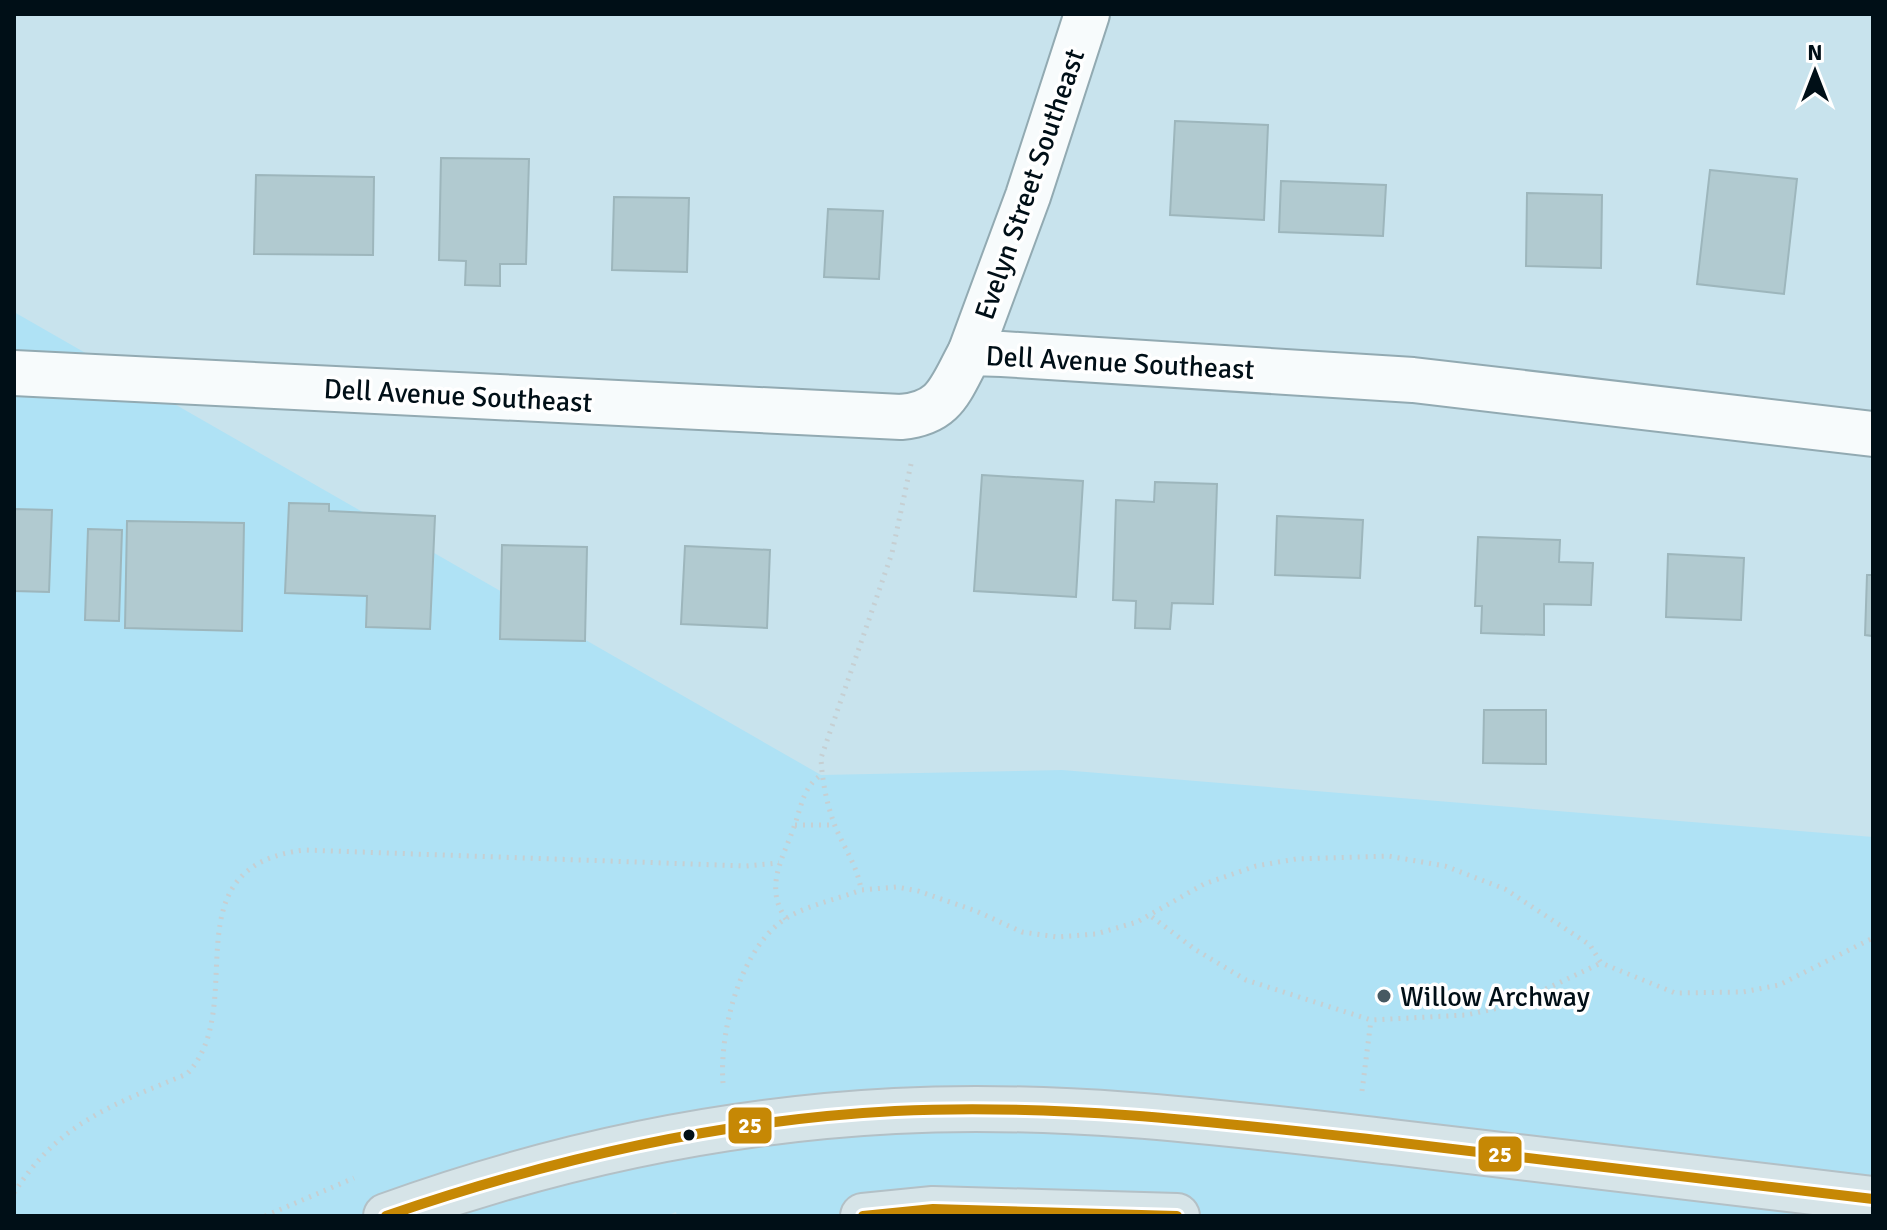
<svg xmlns="http://www.w3.org/2000/svg" width="1887" height="1230" font-family="Signika,sans-serif">
  <rect width="100%" height="100%" fill="#c8e3ed"/>
  <polygon fill="#afe2f5" points="14,312 821,775 1062,770 1873,837 1873,1216 677,1216 676,1212 666,1216 14,1216"/>
  <g fill="#b1cad0" stroke="#9db6bc" stroke-width="2">
    <polygon points="1175,121 1268,125 1264,220 1170,215"/>
    <polygon points="441,158 529,159 526,264 500,264 500,286 465,285 466,261 439,260"/>
    <polygon points="1710,170 1797,179 1784,294 1697,284"/>
    <polygon points="256,175 374,177 373,255 254,254"/>
    <polygon points="1281,181 1386,185 1383,236 1279,232"/>
    <polygon points="1527,193 1602,195 1601,268 1526,266"/>
    <polygon points="614,197 689,198 687,272 612,270"/>
    <polygon points="828,209 883,211 879,279 824,277"/>
    <polygon points="982,475 1083,481 1076,597 974,591"/>
    <polygon points="1155,482 1217,484 1213,604 1172,603 1170,629 1135,628 1136,601 1113,600 1116,500 1154,502"/>
    <polygon points="289,503 329,504 329,511 435,516 430,629 366,627 367,596 285,593"/>
    <polygon points="14,509 52,510 49,592 14,591"/>
    <polygon points="1277,516 1363,520 1360,578 1275,575"/>
    <polygon points="127,521 244,523 242,631 125,628"/>
    <polygon points="88,529 122,530 119,621 85,620"/>
    <polygon points="1478,537 1560,540 1559,562 1593,563 1591,605 1544,604 1544,635 1481,633 1482,606 1475,606"/>
    <polygon points="502,545 587,547 585,641 500,639"/>
    <polygon points="685,546 770,550 767,628 681,624"/>
    <polygon points="1668,554 1744,558 1741,620 1666,617"/>
    <polygon points="1867,575 1873,575 1873,636 1865,635"/>
    <polygon points="1484,710 1546,710 1546,764 1483,763"/>
  </g>
  <g fill="none" stroke-linecap="round" stroke-linejoin="round">
    <g stroke="#92aab2" stroke-width="48">
      <g id="minor">
        <polyline points="970,353 1028,196 1087,14"/>
        <path d="M14,373l887,44c45,-4 49,-28 69,-64l32,1 411,26 460,54"/>
      </g>
    </g>
    <g stroke="#b3c0c6" stroke-width="48">
      <g id="major">
        <path d="M386,1216c163,-59 335,-96 509,-105 166,-9 332,12 497,31 161,19 321,38 481,57"/>
        <polyline points="863,1216 933,1209 1177,1216"/>
      </g>
    </g>
    <g stroke="#c6cfd2" stroke-width="5" stroke-dasharray="2 6" stroke-linecap="butt">
      <path d="M911,464l-19,89 -71,205c1,23 6,47 14,68 9,22 23,41 26,64l36,-3 21,4 58,20 46,21 35,5 39,-3 41,-12 67,-38 52,-18 40,-7 92,-3 57,10 60,23 85,56 11,18 74,30 68,-1 36,-7 94,-47"/>
      <polyline points="795,825 835,825"/>
      <polyline points="1152,917 1196,950 1246,980 1371,1020 1466,1015 1512,1005 1601,963"/>
      <path d="M786,919c-23,-33 -2,-62 9,-95 7,-20 8,-36 26,-49"/>
      <path d="M723,1083c-4,-52 18,-140 67,-167 22,-12 48,-17 71,-26"/>
      <polyline points="1362,1091 1371,1020"/>
      <path d="M14,1193c44,-70 100,-89 173,-119 65,-69 -22,-208 118,-224l441,16 33,-3"/>
      <polyline points="265,1216 354,1178"/>
    </g>
    <use href="#minor" stroke="#f7fbfc" stroke-width="44"/>
    <use href="#major" stroke="#d6e4e8" stroke-width="44"/>
    <g stroke="#fff" stroke-width="16">
      <g id="bus-1">
        <path d="M386,1216c165,-57 334,-96 509,-105 161,-8 322,11 482,29 166,19 331,39 496,59"/>
        <polyline points="863,1216 933,1209 1177,1216"/>
      </g>
    </g>
    <use href="#bus-1" stroke="#c68805" stroke-width="10"/>
  </g>
  <circle fill="#465962" stroke="#fff" stroke-width="3" cx="1384" cy="996" r="8"/>
  <circle fill="#000f17" stroke="#fff" stroke-width="3" cx="689" cy="1135" r="7"/>
  <g text-anchor="middle" stroke-width="7" stroke-linejoin="round" paint-order="stroke">
    <g font-size="28" fill="#000f17" stroke="#fff">
      <text transform="translate(1029 184) rotate(-71)" y="10">Evelyn Street Southeast</text>
      <text transform="translate(1120 362) rotate(3)" y="10">Dell Avenue Southeast</text>
      <text transform="translate(458 395) rotate(3)" y="10">Dell Avenue Southeast</text>
    </g>
    <g font-size="28" fill="#000f17" stroke="#fff" text-anchor="start">
      <text x="1400" y="1006">Willow Archway</text>
    </g>
  </g>
  <g stroke="#fff" stroke-width="3">
    <rect x="727" y="1106" width="46" height="39" rx="8" fill="#c68805"/>
    <rect x="1477" y="1135" width="46" height="38" rx="8" fill="#c68805"/>
  </g>
  <g font-size="22" text-anchor="middle" font-weight="bold" fill="#fff">
    <text x="750" y="1133">25</text>
    <text x="1500" y="1162">25</text>
  </g>
  <rect width="1887" height="1230" fill="none" stroke="#000f17" stroke-width="32"/>
  <g transform="translate(1815 72)" stroke="#ffffff" stroke-width="6" paint-order="stroke">
  <path d="M0-6L14 30L0 20L-14 30Z" fill="#000f17"/>
  <text y="-12" font-size="22" font-weight="bold" text-anchor="middle" fill="#000f17">N</text>
  </g>
</svg>
